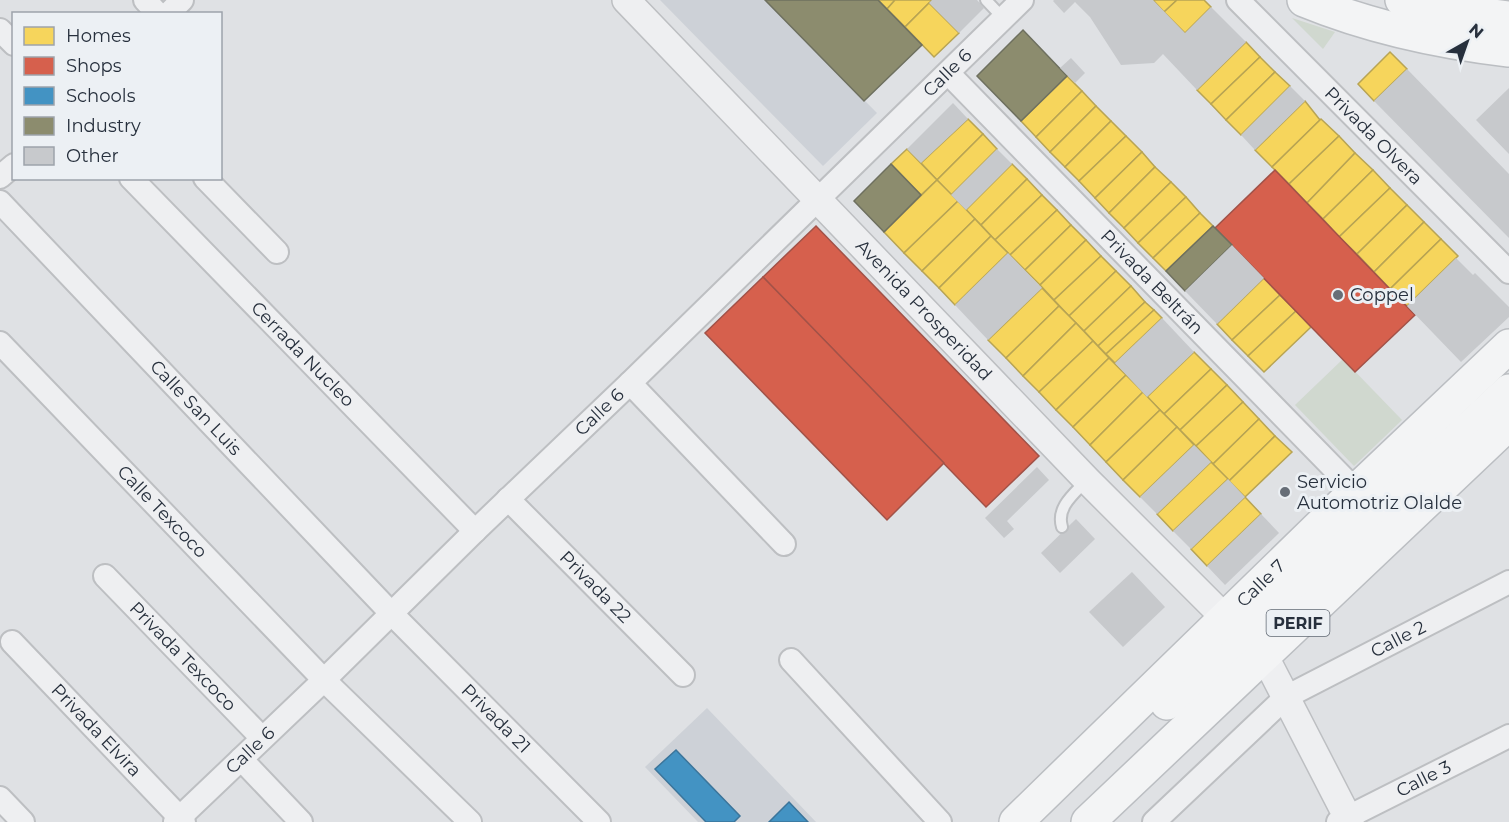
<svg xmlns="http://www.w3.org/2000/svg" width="1509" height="822" font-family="Montserrat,sans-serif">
  <rect width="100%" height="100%" fill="#dfe1e4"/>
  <g fill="#cdd1d7">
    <polygon points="660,0 765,0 877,113 823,166"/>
    <polygon points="707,708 816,822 698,822 645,767"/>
  </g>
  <g fill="#d0d8cf">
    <polygon points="1292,18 1335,32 1323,49"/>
    <polygon points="1343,359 1402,420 1354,466 1295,405"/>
  </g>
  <g fill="#f6d55c" stroke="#b8a453" stroke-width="1.5">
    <polygon points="878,0 895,0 887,9"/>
    <polygon points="895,0 932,0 905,27 887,9"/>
    <polygon points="1153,0 1177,0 1164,12"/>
    <polygon points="1177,0 1204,0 1211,7 1185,33 1164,12"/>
    <polygon points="929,3 959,33 934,57 905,27"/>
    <polygon points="1246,42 1260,57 1211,104 1197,90"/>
    <polygon points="1390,52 1407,69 1374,101 1358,84"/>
    <polygon points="1260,57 1275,72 1226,120 1211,104"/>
    <polygon points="1275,72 1290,86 1241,135 1226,120"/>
    <polygon points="1067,76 1082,91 1036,137 1021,121"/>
    <polygon points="1082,91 1096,106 1050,152 1036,137"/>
    <polygon points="1305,101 1320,120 1272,167 1255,150"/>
    <polygon points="1096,106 1111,121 1065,167 1050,152"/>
    <polygon points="968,119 983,134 937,180 921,163"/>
    <polygon points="1321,119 1339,136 1289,184 1272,167"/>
    <polygon points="1111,121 1126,136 1079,181 1065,167"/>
    <polygon points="983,134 997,149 951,195 937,180"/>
    <polygon points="1126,136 1142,152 1095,198 1079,181"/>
    <polygon points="1339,136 1355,153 1307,203 1289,184"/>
    <polygon points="907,149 937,180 921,195 891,164"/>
    <polygon points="1142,152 1155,167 1109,213 1095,198"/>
    <polygon points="1355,153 1373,170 1323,219 1307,203"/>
    <polygon points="1012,164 1027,179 981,225 966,210"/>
    <polygon points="1155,167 1171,182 1124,228 1109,213"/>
    <polygon points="1373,170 1390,188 1339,237 1323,219"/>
    <polygon points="1027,179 1042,195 995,240 981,225"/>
    <polygon points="937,180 958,201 904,253 884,232"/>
    <polygon points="1171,182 1186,197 1138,243 1124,228"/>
    <polygon points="1390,188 1407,205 1357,254 1339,237"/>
    <polygon points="1042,195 1057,210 1010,255 995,240"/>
    <polygon points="1186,197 1200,213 1153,258 1138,243"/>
    <polygon points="958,201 975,219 922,271 904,253"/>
    <polygon points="1407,205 1424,222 1374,272 1357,254"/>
    <polygon points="1057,210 1071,225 1025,270 1010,255"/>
    <polygon points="1200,213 1213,226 1166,271 1153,258"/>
    <polygon points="975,219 991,236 939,288 922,271"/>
    <polygon points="1424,222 1441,239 1390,289 1374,272"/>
    <polygon points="1071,225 1086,240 1040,285 1025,270"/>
    <polygon points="991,236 1008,253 955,305 939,288"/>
    <polygon points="1441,239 1458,256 1407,306 1390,289"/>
    <polygon points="1086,240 1101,256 1054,300 1040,285"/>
    <polygon points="1101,256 1116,271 1069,316 1054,300"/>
    <polygon points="1116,271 1131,286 1084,331 1069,316"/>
    <polygon points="1264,278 1280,295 1232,340 1217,324"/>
    <polygon points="1131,286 1145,302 1098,346 1084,331"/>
    <polygon points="1042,288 1059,306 1006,358 988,340"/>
    <polygon points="1280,295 1296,311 1248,356 1232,340"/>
    <polygon points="1145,302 1154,310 1106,354 1098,346"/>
    <polygon points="1059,306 1076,323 1023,376 1006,358"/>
    <polygon points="1154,310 1162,318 1115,363 1106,354"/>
    <polygon points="1296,311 1311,327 1264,372 1248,356"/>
    <polygon points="1076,323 1093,341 1039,392 1023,376"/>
    <polygon points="1093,341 1109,358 1056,410 1039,392"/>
    <polygon points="1194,352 1211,369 1164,414 1147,397"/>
    <polygon points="1109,358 1126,375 1073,427 1056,410"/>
    <polygon points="1211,369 1227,385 1180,430 1164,414"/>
    <polygon points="1126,375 1143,392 1090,445 1073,427"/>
    <polygon points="1227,385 1243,402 1196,446 1180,430"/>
    <polygon points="1143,392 1160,410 1106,462 1090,445"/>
    <polygon points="1243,402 1259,419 1213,464 1196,446"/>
    <polygon points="1160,410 1177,427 1123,480 1106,462"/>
    <polygon points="1259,419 1275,436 1229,481 1213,464"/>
    <polygon points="1177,427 1194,445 1140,497 1123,480"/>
    <polygon points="1275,436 1292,452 1245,497 1229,481"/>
    <polygon points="1211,462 1228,479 1173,531 1157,514"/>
    <polygon points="1245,497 1261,514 1207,566 1191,549"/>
  </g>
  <g fill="#d6604d" stroke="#a25248" stroke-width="1.5">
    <polygon points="1275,170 1415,315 1355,372 1215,228"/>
    <polygon points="816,226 1039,456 986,507 763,277"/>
    <polygon points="763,277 944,463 887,520 705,333"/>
  </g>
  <g fill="#4393c3" stroke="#3b759b" stroke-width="1.5">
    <polygon points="676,750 740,816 734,822 706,822 655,769"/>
    <polygon points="789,802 808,822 769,822"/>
  </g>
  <g fill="#8c8c6e" stroke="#6e705f" stroke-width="1.5">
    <polygon points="765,0 878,0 922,45 864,101"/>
    <polygon points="1023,30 1067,76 1021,121 977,76"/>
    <polygon points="891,164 921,195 884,232 854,201"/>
    <polygon points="1213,226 1232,245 1185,291 1166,271"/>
  </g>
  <g fill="#c7c9cc">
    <polygon points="932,0 977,0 984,8 959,33 929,3"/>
    <polygon points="1054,0 1153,0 1185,33 1211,7 1246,42 1197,90 1163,54 1154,63 1121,65 1090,17 1075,2 1064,13 1053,1"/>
    <polygon points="1071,58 1085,73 1075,83 1060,68"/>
    <polygon points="1407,69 1509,174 1509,238 1374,101"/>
    <polygon points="1290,86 1305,101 1255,150 1241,135"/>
    <polygon points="1509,88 1509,154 1476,120"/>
    <polygon points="953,103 968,119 921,163 907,149"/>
    <polygon points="997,149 1012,164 966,210 951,195"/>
    <polygon points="1232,245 1264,278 1217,324 1185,291"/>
    <polygon points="1008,253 1042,288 988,340 955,305"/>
    <polygon points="1456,258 1473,275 1475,273 1509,307 1509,317 1461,362 1407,306"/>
    <polygon points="1162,318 1194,352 1147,397 1115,363"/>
    <polygon points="1194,445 1211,462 1157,514 1140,497"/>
    <polygon points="1037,467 1049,480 1007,521 1014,529 1004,538 985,518"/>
    <polygon points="1228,479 1245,497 1191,549 1173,531"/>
    <polygon points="1261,514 1279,533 1225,585 1207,566"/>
    <polygon points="1076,519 1095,539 1060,573 1041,553"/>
    <polygon points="1132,572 1165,607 1123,647 1089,612"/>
  </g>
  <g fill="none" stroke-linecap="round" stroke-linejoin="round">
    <g stroke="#bdbfc2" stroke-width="14">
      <g id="service">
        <polyline points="986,0 1003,18"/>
        <path d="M1062,527c-6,-20 12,-33 25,-47"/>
      </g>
    </g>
    <g stroke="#bdbfc2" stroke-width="26">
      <g id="minor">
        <polyline points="145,0 158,14"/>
        <path id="s1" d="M1238,0l271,272"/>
        <polyline points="168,14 182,0"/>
        <polyline points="0,30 14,44"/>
        <path id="s2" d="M948,73l408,418"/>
        <polyline points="0,177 14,165"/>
        <path id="s3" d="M131,178l344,353"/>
        <polyline points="205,178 277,252"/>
        <path id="s4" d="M0,202l391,411 208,209"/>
        <path id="s5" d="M0,343l324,337 146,142"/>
        <polyline points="630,383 784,544"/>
        <path id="s6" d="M508,499l175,176"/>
        <path id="s7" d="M105,576l157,162"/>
        <path id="s8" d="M12,642l172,180"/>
        <polyline points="791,660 940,822"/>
        <polyline points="241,759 301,822"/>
        <polyline points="0,798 23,822"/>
        <path id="s9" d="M175,822l149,-142 151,-149 155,-148 392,-383"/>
        <path id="s10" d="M1154,822l132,-125 223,-115"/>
        <path id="s11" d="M1338,822l171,-86"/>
      </g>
    </g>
    <g stroke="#bdbfc2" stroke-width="30">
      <g id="tertiary">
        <path id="s12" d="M626,0l461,480 138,138"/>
        <polyline points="1264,655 1350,822"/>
      </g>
    </g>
    <g stroke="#bbbec2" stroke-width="36">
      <g id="primary">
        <path d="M1304,0c66,27 135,42 205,50"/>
        <polyline points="1402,0 1451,11 1509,18"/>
        <polyline points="1167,703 1263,621 1509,391"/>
        <path id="s13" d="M1016,822l340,-331 153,-145"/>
        <polyline points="1088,822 1509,423"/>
      </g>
    </g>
    <use href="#service" stroke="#eeeff1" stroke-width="10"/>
    <use href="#minor" stroke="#eeeff1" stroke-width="22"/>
    <use href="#tertiary" stroke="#eeeff1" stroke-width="27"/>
    <use href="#primary" stroke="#f3f4f5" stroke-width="33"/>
  </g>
  <g fill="#676e77" stroke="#ecf0f4" stroke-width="2">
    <circle cx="1338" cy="295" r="6"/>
    <circle cx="1285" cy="492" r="6"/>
  </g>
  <g text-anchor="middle" stroke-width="6" stroke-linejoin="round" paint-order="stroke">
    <rect fill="#ecf0f4" stroke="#626a74" stroke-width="1.5" x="1266.5" y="610" width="63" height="26" rx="4.5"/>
    <g font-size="16" font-weight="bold" fill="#27303d">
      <text x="1298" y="629">PERIF</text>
    </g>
    <g font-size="18" fill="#27303d" stroke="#ecf0f4">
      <text dy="6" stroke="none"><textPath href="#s9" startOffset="1076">Calle 6</textPath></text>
      <text dy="6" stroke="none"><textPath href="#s1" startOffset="192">Privada Olvera</textPath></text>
      <text dy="6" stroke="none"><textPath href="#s2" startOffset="292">Privada Beltrán</textPath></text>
      <text dy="6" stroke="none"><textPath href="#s12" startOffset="430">Avenida Prosperidad</textPath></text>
      <text dy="6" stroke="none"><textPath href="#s3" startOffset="246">Cerrada Nucleo</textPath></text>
      <text dy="6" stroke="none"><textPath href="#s4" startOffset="284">Calle San Luis</textPath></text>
      <text dy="6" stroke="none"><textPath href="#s9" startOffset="590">Calle 6</textPath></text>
      <text dy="6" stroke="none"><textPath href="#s5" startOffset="234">Calle Texcoco</textPath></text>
      <text dy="6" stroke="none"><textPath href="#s13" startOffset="342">Calle 7</textPath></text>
      <text dy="6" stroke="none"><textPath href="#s6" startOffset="124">Privada 22</textPath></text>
      <text dy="6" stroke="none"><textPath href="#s10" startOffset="308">Calle 2</textPath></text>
      <text dy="6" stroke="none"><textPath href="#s7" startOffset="112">Privada Texcoco</textPath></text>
      <text dy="6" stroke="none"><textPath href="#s4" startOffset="716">Privada 21</textPath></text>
      <text dy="6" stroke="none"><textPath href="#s8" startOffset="122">Privada Elvira</textPath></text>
      <text dy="6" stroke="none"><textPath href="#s9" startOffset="104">Calle 6</textPath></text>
      <text dy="6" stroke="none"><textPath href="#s11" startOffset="96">Calle 3</textPath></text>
    </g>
    <g font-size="18" fill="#27303d" stroke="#ecf0f4" text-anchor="start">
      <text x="1350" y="301">Coppel</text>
      <text x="1297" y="488">Servicio<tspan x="1297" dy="21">Automotriz Olalde</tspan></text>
    </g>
  </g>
  <rect x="12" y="12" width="210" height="168" fill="#ecf0f4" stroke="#9da3ab" stroke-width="1.5"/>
  <rect x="24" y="27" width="30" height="18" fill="#f6d55c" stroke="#9da3ab" stroke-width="1.5"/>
  <text x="66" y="42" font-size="18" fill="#27303d">Homes</text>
  <rect x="24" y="57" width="30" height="18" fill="#d6604d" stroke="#9da3ab" stroke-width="1.5"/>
  <text x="66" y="72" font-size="18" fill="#27303d">Shops</text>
  <rect x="24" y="87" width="30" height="18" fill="#4393c3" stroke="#9da3ab" stroke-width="1.5"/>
  <text x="66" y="102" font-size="18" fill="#27303d">Schools</text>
  <rect x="24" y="117" width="30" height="18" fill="#8c8c6e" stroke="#9da3ab" stroke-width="1.5"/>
  <text x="66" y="132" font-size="18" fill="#27303d">Industry</text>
  <rect x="24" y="147" width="30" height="18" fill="#c7c9cc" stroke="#9da3ab" stroke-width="1.5"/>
  <text x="66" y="162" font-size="18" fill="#27303d">Other</text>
  <g transform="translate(1467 42) rotate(40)" stroke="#ecf0f4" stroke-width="4.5" paint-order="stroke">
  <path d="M0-4.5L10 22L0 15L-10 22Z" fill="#27303d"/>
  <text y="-9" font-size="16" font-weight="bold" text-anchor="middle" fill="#27303d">N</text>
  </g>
</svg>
